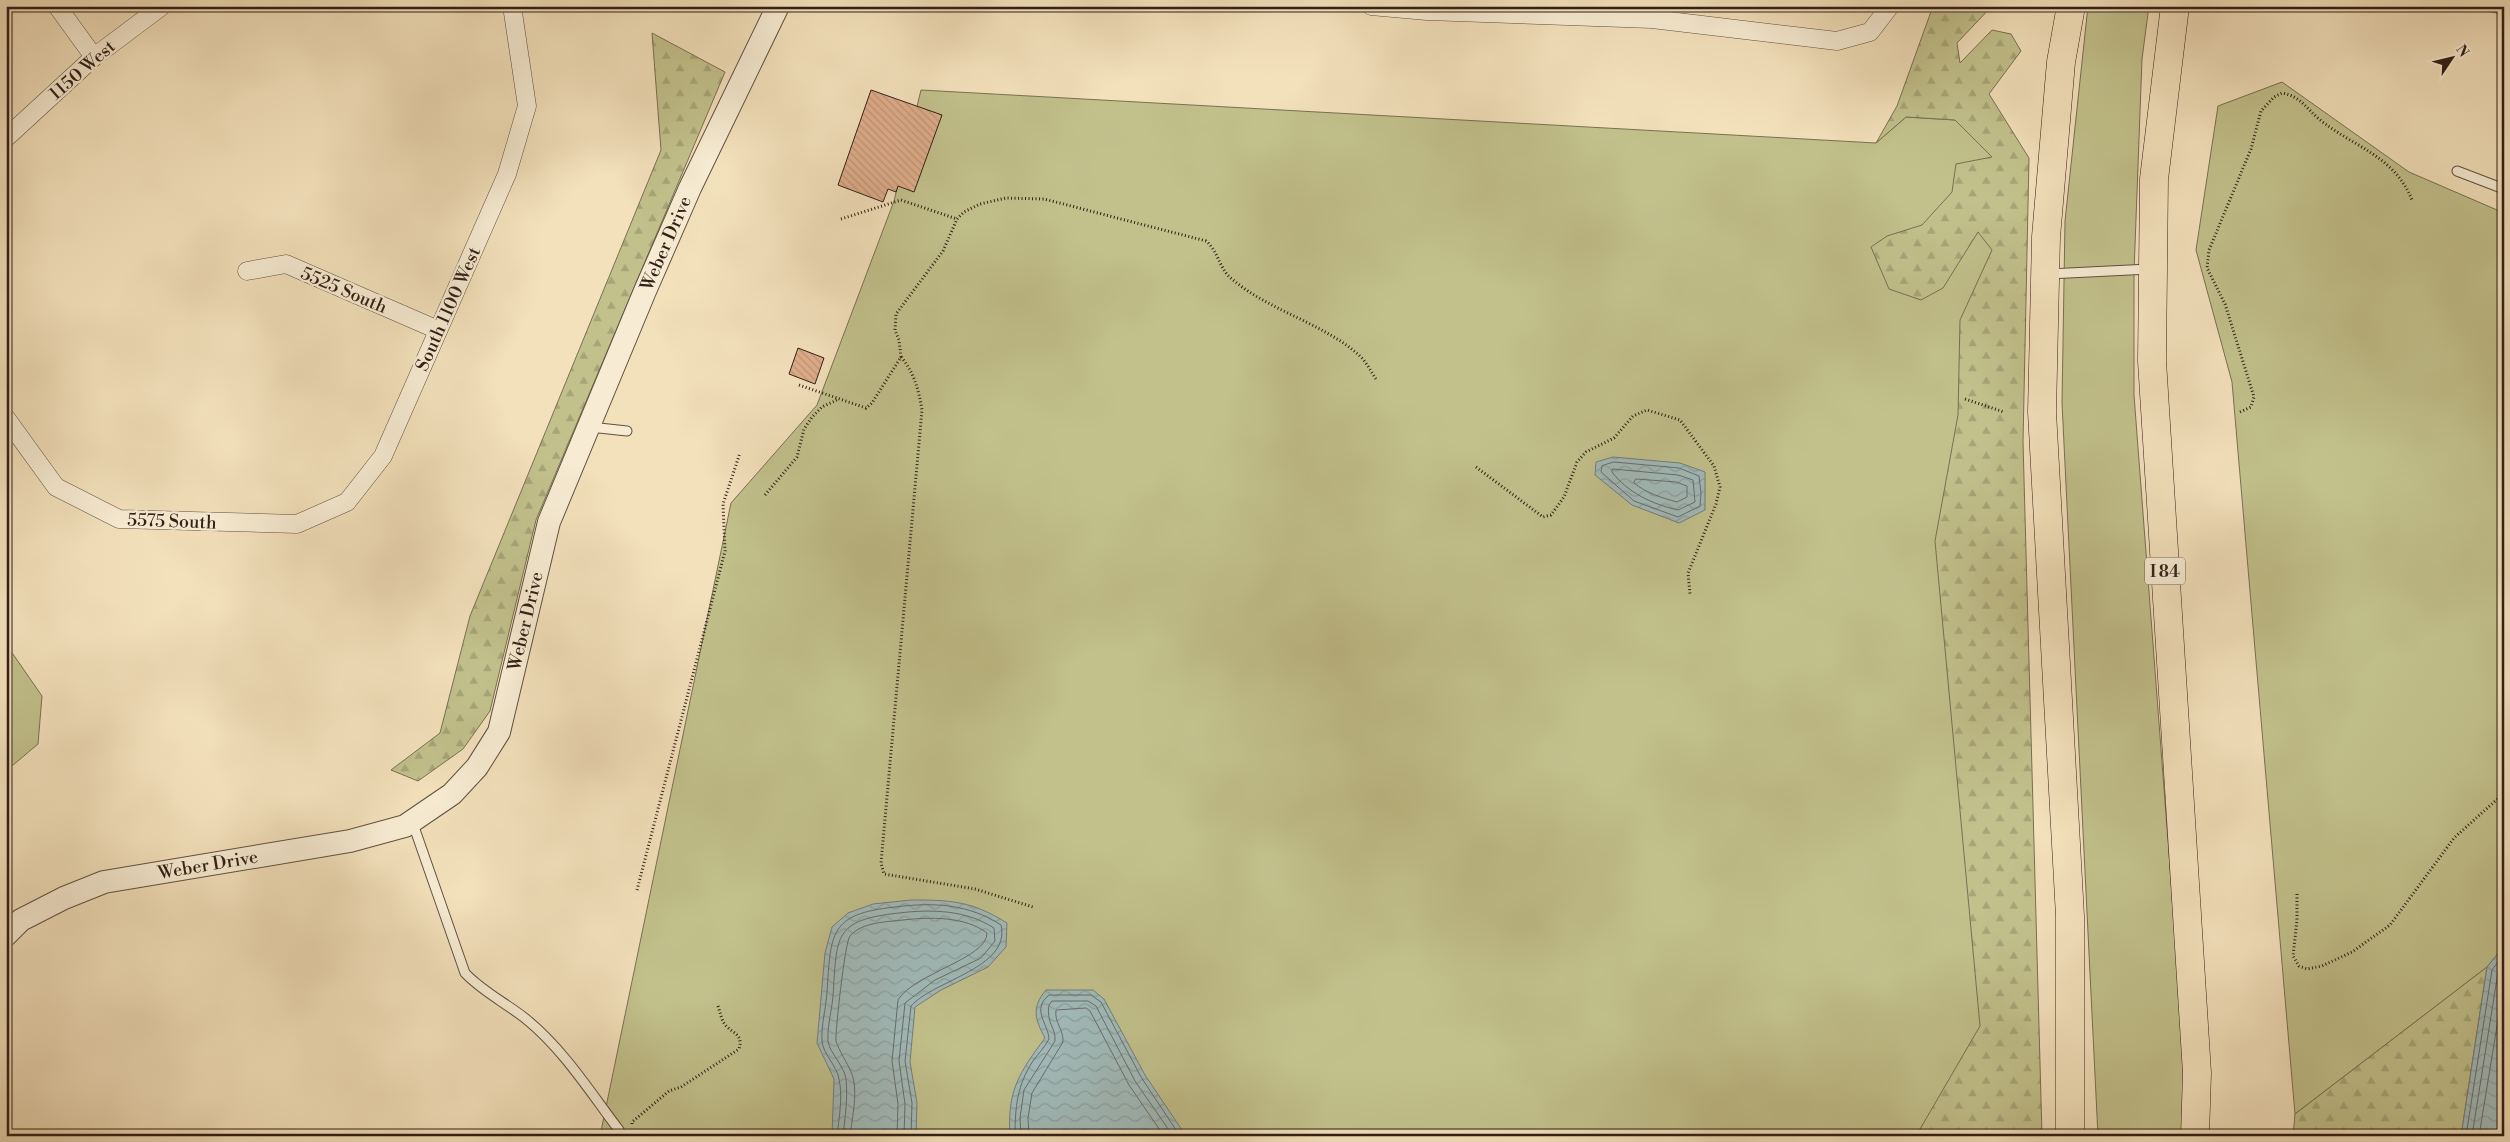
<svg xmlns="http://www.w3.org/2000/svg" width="2510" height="1142" font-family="'Libre Bodoni',serif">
  <defs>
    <pattern id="forest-firs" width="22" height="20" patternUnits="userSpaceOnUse" patternTransform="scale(1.25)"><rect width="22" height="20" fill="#c2c18c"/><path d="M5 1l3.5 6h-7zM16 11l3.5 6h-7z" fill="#a7a578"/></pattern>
    <pattern id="water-waves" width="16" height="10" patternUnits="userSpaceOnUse" patternTransform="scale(1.25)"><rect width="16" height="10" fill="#a1bbbb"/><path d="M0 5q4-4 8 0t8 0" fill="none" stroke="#8ba0a0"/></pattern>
    <pattern id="building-back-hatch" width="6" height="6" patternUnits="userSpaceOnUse" patternTransform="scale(1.25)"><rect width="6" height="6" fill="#e0ad8b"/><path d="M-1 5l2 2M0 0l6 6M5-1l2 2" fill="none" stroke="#c09477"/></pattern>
  </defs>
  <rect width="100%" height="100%" fill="#f3e1bc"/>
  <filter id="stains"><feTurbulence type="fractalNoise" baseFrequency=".004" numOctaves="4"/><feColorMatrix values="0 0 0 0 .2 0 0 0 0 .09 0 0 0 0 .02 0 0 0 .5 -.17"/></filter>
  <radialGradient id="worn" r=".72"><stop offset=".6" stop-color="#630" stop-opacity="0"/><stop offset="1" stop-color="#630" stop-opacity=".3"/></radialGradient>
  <g fill="#c2c18c" stroke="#797052">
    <polygon points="2088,6 2110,6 2112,10 2149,6 2142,59 2134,272 2134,395 2185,1064 2181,1136 2098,1136 2062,403 2065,221"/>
    <polygon points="2282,82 2409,172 2504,213 2504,946 2487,967 2295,1114 2232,382 2196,250 2218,106"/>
    <polygon points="921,90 1876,143 1906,117 1956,120 1992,157 2004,1136 600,1136 731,503 817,405 894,201"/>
    <polygon points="6,644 42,696 38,744 6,771"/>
  </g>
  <g fill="url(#forest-firs)" stroke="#797052">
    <polygon points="1933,6 1992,6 1957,43 1960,63 1992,30 2011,34 2021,51 1989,94 2029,158 2023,442 2042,1136 1916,1136 1980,1026 1935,541 1958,415 1960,320 1992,250 1978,232 1943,288 1921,300 1889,289 1871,247 1887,236 1922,225 1952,192 1956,164 1992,157 1955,120 1906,117 1876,143 1897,106"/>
    <polygon points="652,33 725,72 536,520 490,711 463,749 418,781 391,770 440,733 470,616 661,150"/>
    <polygon points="2487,967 2461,1136 2293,1136 2295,1114"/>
  </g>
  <g fill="url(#water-waves)" stroke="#747d79">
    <polygon points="1613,457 1680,463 1705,472 1705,510 1679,523 1632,505 1595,475 1596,462"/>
    <path d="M911,900c40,0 61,1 96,23l-1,24 -18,20 -47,23 -26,17 -5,55 7,41 -1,33h-84l2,-57 -17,-36 8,-90 7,-26 16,-14 25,-9z"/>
    <polygon points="2504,946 2504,1136 2461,1136 2487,967"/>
    <path d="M1046,990h47l11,9 41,76 41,61h-176c-3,-45 9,-63 35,-98 -10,-19 -14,-30 1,-48z"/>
  </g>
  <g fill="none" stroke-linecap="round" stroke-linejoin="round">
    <g stroke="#686d69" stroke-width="1">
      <polygon points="1614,462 1679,468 1699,476 1701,493 1700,506 1678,517 1634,501 1601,472 1602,466"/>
      <path d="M1613,469l65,6 15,5 2,22 -17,8c-26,-6 -50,-17 -66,-38z"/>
      <path d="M1636,479l40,3 11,4v11l-10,5c-15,-4 -31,-9 -43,-19z"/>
      <path d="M837,1136c2,-18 6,-39 2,-57 -2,-13 -16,-25 -17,-38 -1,-15 4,-33 5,-49 4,-59 2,-78 68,-85 38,-5 74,-3 106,18 10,43 -67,55 -90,81l-6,55 7,42 -1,33"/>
      <path d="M843,1136c2,-19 5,-38 3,-57 -2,-14 -16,-25 -18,-38 -1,-14 4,-32 5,-45 4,-60 0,-76 66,-83 33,-4 67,-3 95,15l1,13 -14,17 -46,22 -30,23 -6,58 6,43 -1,32"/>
      <path d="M850,1136c2,-19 9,-46 1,-64 -4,-10 -12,-21 -15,-31 -1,-8 9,-100 14,-105 12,-14 36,-14 53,-16 26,-3 62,-4 84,13 1,25 -74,41 -89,67l-6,61 6,43 -1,32"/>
      <path d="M1015,1136c0,-28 2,-51 18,-75 5,-7 12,-14 16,-22 -1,-16 -18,-29 0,-44h42l10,7 40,75 39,59"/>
      <path d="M1021,1136l-1,-18 4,-28 31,-49c1,-14 -9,-17 -6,-36l3,-4h36l8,5 39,75 38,55"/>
      <path d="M1029,1136l-1,-18 4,-25 31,-51c1,-12 -9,-20 -7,-32l30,-2 4,3 39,74 35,51"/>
      <polyline points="2466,1136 2492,970 2504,954"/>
      <polyline points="2472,1136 2498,972 2504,964"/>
      <polyline points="2479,1136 2504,983"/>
    </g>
  </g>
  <g fill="url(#building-back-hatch)" stroke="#301f17">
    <polygon points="871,90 942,115 914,192 898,186 896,192 888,189 883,202 838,185"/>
    <polygon points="798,348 824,358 815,384 789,374"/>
  </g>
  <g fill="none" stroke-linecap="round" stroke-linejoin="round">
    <g stroke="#615040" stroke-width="11">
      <g id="service">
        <polyline points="2486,6 2504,9"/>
        <polyline points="2457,171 2504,189"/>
        <polyline points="2048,274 2150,269"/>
        <polyline points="590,427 627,431"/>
        <path d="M412,821l53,152c18,19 41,30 61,46 38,31 64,73 93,111"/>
      </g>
    </g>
    <g stroke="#615040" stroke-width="19">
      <g id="minor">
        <polyline points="57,6 94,57"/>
        <polyline points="1371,6 1427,11 1652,19 1837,41 1870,32 1890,6"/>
        <polyline points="6,138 94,57 162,6"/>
        <polyline points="247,271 286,264 438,330"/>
        <polyline points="6,418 56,487 119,519 297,524 347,502 383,456 507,174 527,106 512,6"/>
      </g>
    </g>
    <g stroke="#615040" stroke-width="24">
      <g id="tertiary">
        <path id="s1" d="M6,935l15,-15 43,-22 40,-16 246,-41 55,-15 47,-32 25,-27 22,-35 50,-210 96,-231 45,-103 88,-182"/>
      </g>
    </g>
    <g stroke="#301f17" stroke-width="29">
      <g id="motorway">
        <polyline points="2175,6 2154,179 2152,361 2197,1073 2195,1136"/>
        <polyline points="2070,1136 2070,916 2042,412 2046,237 2061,62 2071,6"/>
      </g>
    </g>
    <g stroke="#301f17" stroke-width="3" stroke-dasharray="1 2.5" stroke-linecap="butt">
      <polyline points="841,219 901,200 957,219"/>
      <path d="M901,357c13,15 18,34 21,53l-41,453 3,11 91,15 58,18"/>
      <path d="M799,385l67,23 6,-5 29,-46 -2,-17 -4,-10 1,-16 47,-63 14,-32 7,-7 16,-8 26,-6 38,1 162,42c13,11 13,28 26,38 37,32 94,45 129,78 6,6 10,15 15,22"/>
      <polyline points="1965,399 2004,412"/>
      <path d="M2240,412l11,-5 3,-10 -29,-93 -18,-36 2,-18 42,-101 10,-38 13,-14 8,-4c18,3 24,15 37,26 34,28 75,36 93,81"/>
      <polyline points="1476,467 1543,517 1551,515 1564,497 1577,462 1586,452 1614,438 1633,416 1647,410 1680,420 1714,466 1720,487 1716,504 1688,573 1690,594"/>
      <polyline points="765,495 797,457 804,429 813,416 822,407 839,399"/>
      <polyline points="637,890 725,551 723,504 740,453"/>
      <polyline points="2297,894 2297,920 2293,956 2299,966 2307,969 2322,966 2352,952 2390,925 2454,838 2504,793"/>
      <path d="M632,1124v-2l37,-31 12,-4 58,-38c5,-16 -8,-15 -15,-26 -3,-5 -4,-11 -6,-17"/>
    </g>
    <use href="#service" stroke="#f7ecd3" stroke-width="9"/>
    <use href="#minor" stroke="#f7ecd3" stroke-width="18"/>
    <use href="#tertiary" stroke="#f7ecd3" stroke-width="22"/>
    <use href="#motorway" stroke="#f3e1bc" stroke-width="28"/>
  </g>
  <g text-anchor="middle" stroke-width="4.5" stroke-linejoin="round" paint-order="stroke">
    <rect fill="#f7ecd3" stroke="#6c5c4f" stroke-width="1" x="2145" y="557.5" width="40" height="27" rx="4"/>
    <g font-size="16" font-weight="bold" fill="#301f17">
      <text x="2165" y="577">I 84</text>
    </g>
    <g font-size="18" fill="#301f17" stroke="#f7ecd3">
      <text transform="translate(82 70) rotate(-41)" y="6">1150 West</text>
      <text dy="6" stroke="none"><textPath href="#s1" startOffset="1072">Weber Drive</textPath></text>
      <text transform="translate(344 290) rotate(23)" y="6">5525 South</text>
      <text transform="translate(448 309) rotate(-66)" y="6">South 1100 West</text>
      <text transform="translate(172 521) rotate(2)" y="6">5575 South</text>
      <text dy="6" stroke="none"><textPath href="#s1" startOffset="668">Weber Drive</textPath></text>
      <text dy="6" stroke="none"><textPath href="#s1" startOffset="218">Weber Drive</textPath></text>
    </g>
  </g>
  <rect width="2510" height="1142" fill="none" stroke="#f3e1bc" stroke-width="25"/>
  <rect x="8" y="8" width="2495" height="1127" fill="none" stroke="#301f17" stroke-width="2.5"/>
  <rect x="12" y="12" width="2485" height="1117" fill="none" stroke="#301f17"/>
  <g transform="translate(2452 58) rotate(55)" stroke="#f7ecd3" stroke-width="4" paint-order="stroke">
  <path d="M0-4L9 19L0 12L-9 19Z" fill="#301f17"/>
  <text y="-8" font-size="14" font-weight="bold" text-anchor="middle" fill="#301f17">N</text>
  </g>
  <rect width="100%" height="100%" filter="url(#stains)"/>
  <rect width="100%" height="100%" fill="url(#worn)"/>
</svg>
